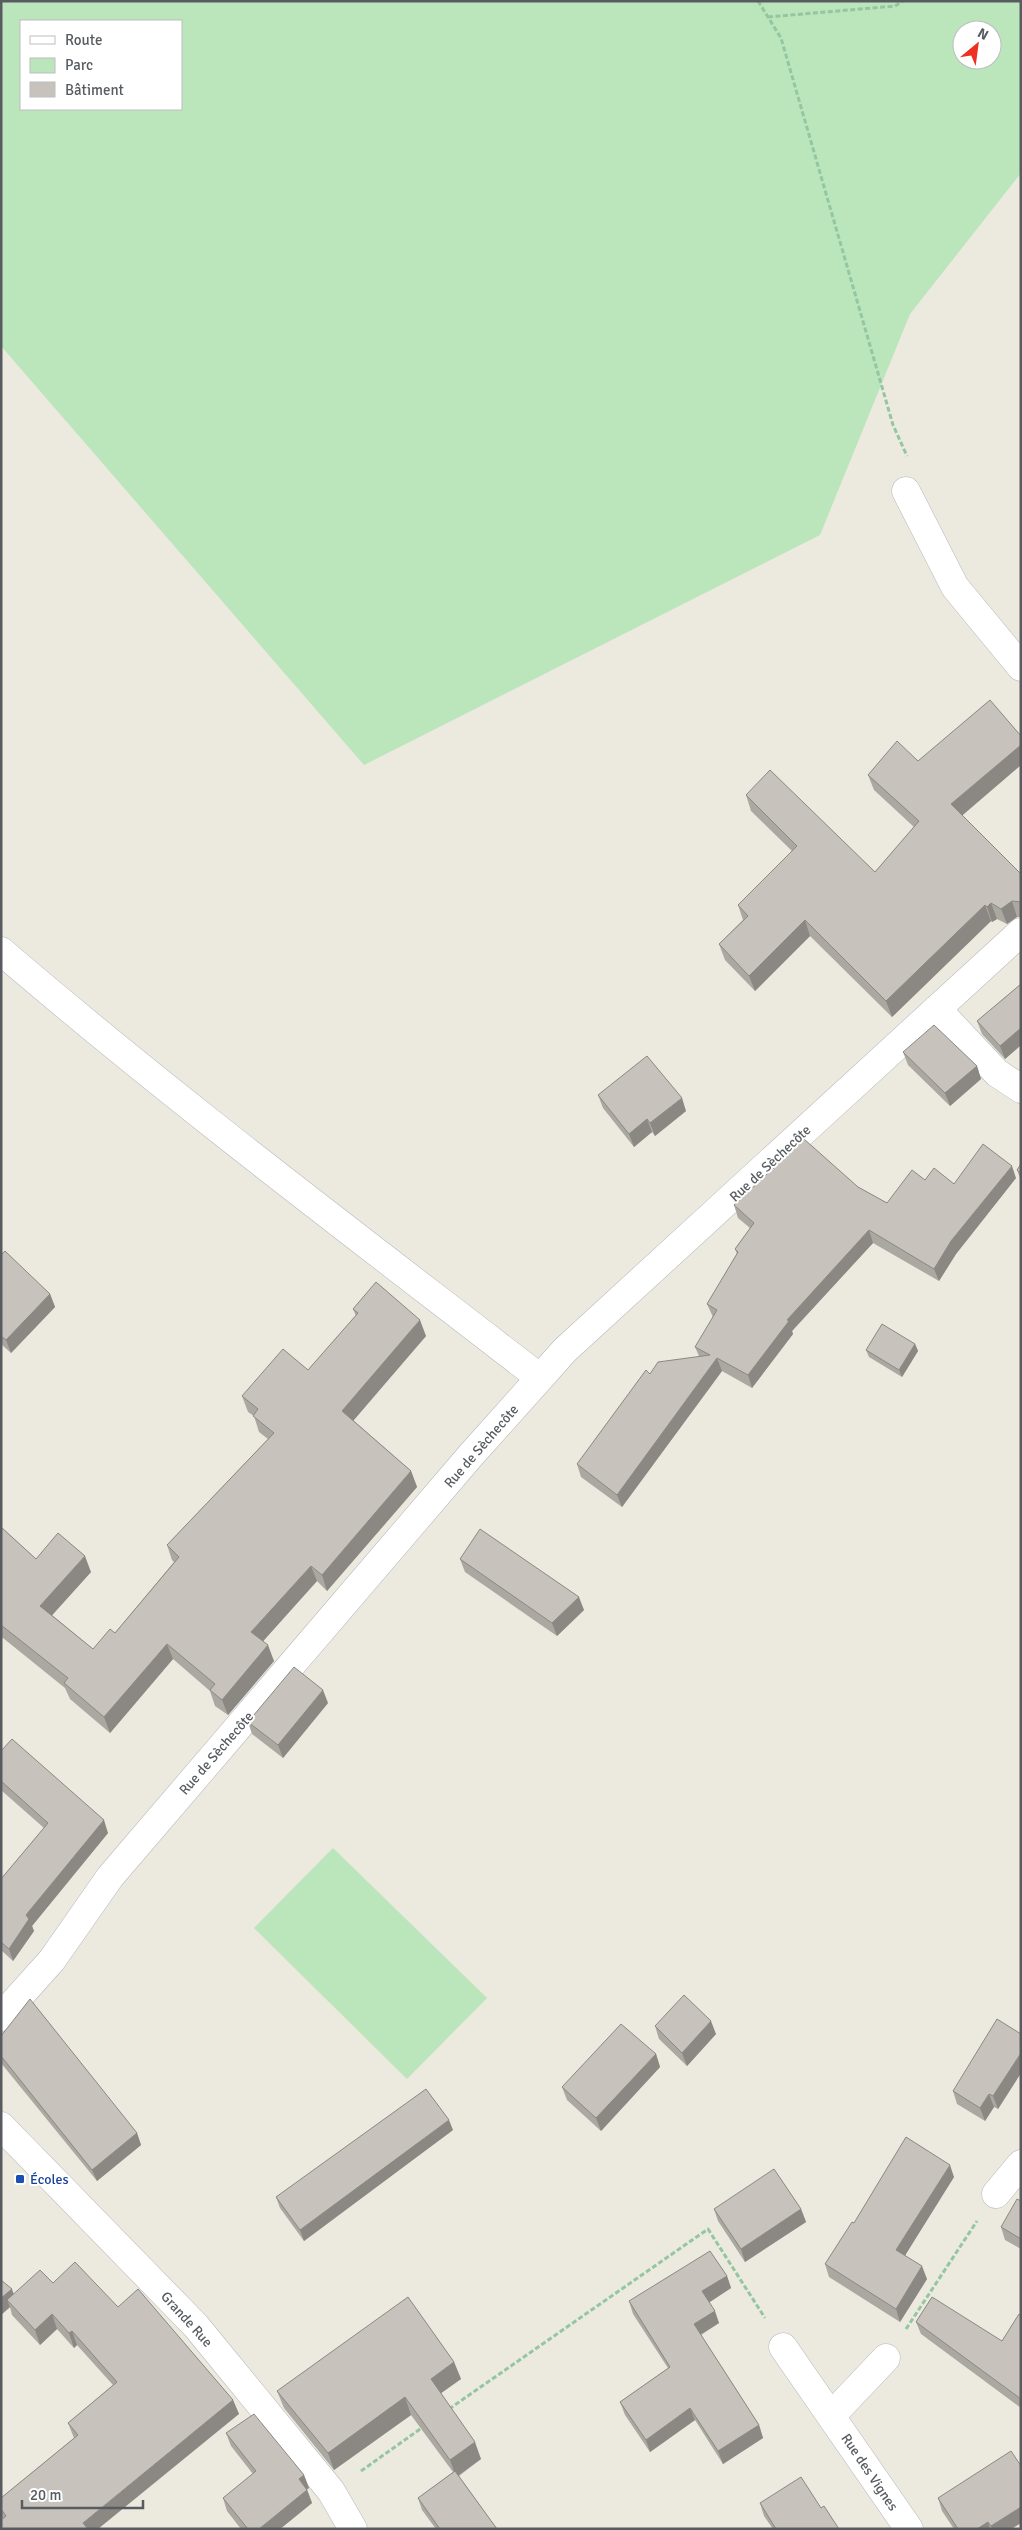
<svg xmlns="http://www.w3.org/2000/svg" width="1022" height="2530" font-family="Signika,sans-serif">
  <rect width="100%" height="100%" fill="#ece9df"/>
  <g fill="#bbe5ba" fill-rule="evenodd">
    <path d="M1,1h1020v172l-111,141 -90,221 -456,230 -363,-419zM21,21h160v88h-160zM962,30h30v30h-30z"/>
    <polygon points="333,1848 487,1998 407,2079 254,1928"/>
  </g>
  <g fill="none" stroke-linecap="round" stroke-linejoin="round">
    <g stroke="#b5b8bd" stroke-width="29">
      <g id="minor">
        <polyline points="906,491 955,587 1021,667"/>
        <path d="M1,951c174,149 358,287 539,427"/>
        <polyline points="937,1009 997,1073 1021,1089"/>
        <polyline points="1,2017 52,1960 110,1877 471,1455 565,1350 1021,932"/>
        <polyline points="1,2126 196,2326 331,2491 353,2529"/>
        <polyline points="996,2194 1021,2164"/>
        <polyline points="783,2347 909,2529"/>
        <polyline points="832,2415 886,2358"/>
      </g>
    </g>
    <g stroke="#93c6a1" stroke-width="3" stroke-dasharray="5 2.5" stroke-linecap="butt">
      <polyline points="758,1 781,38 893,425 907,456"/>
      <polyline points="768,17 895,6 903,1"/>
      <polyline points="906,2329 977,2221"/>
      <polyline points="449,2409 708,2229 765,2318"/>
      <polyline points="361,2471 423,2427"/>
    </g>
    <use href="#minor" stroke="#fff" stroke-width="28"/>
  </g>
  <g fill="#aba8a2">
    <polygon points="1021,736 1021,765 962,815 1021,874 1021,917 1017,917 1007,924 997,919 992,922 991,921 892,1017 810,936 755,991 725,960 719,944 743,920 738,905 792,851 751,811 746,795 875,872 914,827 874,790 868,775 918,761"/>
    <polygon points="1021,984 1021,1045 1005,1059 982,1034 977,1021"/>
    <polygon points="903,1052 977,1066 981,1079 950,1106 908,1065"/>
    <polygon points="598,1095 686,1111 655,1136 652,1132 634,1147 603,1108"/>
    <polygon points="1021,1164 1021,1181 1017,1170"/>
    <polygon points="1016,1178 956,1254 939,1281 873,1243 792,1331 793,1334 752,1388 722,1371 622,1507 581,1477 577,1464 650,1374 699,1356 695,1347 713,1317 707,1304 737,1254 735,1249 750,1228 738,1218 734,1205 858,1187 887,1203 925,1180 954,1184"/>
    <polygon points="1,1255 50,1294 55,1307 11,1353 1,1344"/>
    <polygon points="353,1309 426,1336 353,1420 411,1471 417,1487 327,1591 317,1581 263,1641 274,1661 228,1715 215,1706 210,1691 173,1659 110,1733 70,1699 65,1688 3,1638 1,1639 1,1527 36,1559 91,1572 52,1615 93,1649 115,1633 174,1562 172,1560 167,1545 268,1439 259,1432 254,1416 248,1412 242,1396 308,1370 356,1316"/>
    <polygon points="915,1344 918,1351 902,1377 869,1357 866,1350"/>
    <polygon points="460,1559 584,1610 557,1636 465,1572"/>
    <polygon points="328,1703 283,1758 252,1734 248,1722"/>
    <polygon points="1,1751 108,1833 32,1926 34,1931 13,1961 1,1950 1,1879 44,1828 1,1790"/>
    <polygon points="655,2026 716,2034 687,2066 659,2039"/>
    <polygon points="1021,2034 1021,2073 998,2109 994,2107 985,2121 957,2104 953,2091"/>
    <polygon points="1,2036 137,2133 141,2145 97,2181 1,2063"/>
    <polygon points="656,2054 660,2067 601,2131 567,2100 562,2087"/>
    <polygon points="453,2130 304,2241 280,2208 276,2197"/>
    <polygon points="954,2177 905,2255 927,2279 900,2322 829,2277 825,2264 854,2223"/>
    <polygon points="1021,2201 1021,2249 1005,2240 1001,2227"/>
    <polygon points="714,2209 801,2209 806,2222 745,2262 718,2221"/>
    <polygon points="727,2276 731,2288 709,2302 719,2323 701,2335 759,2425 763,2438 723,2464 695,2420 650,2452 625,2415 620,2402 668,2368 633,2314 629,2301"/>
    <polygon points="1,2280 14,2294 53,2283 118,2307 233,2400 239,2414 3,2519 1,2517 1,2498 74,2438 68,2423 113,2385 77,2345 74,2348 57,2329 40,2345 12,2315 10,2307 1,2315"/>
    <polygon points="1021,2316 1021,2408 921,2334 916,2322 1002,2341"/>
    <polygon points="454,2362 461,2379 441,2393 481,2459 459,2476 497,2529 436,2529 422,2510 418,2498 453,2472 411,2415 334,2470 284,2408 277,2391"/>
    <polygon points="226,2433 304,2475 309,2488 307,2489 312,2503 280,2529 241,2529 227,2511 223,2498 253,2474 231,2446"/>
    <polygon points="1021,2466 1021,2523 1011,2529 954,2529 942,2511 938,2498"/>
    <polygon points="760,2503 821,2508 839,2529 773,2529 764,2516"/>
  </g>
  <g fill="#8b8884">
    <polygon points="1021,745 1021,765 957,820 951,804"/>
    <polygon points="1012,901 1017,917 1007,924 1001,909"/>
    <polygon points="991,903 997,919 992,922 987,907"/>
    <polygon points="985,905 991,921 892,1017 886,1001"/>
    <polygon points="805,920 810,936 755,991 749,976"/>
    <polygon points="1021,1028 1021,1045 1005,1059 1000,1046"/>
    <polygon points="977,1066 981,1079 950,1106 945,1093"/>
    <polygon points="682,1098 686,1111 655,1136 650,1123"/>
    <polygon points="647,1119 652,1132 634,1147 629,1134"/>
    <polygon points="1012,1166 1016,1178 956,1254 939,1281 934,1269 951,1241"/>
    <polygon points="869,1230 873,1243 792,1331 793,1334 752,1388 748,1375 787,1320"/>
    <polygon points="50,1294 55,1307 11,1353 6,1340"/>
    <polygon points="420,1320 426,1336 348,1427 342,1411"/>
    <polygon points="915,1344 918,1351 902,1377 899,1370"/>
    <polygon points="717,1358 722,1371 622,1507 617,1495"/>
    <polygon points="411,1471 417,1487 327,1591 322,1575"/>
    <polygon points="85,1556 91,1572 46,1622 40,1606"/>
    <polygon points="311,1566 317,1581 257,1648 251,1632"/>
    <polygon points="579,1597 584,1610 557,1636 552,1623"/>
    <polygon points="167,1644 173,1659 110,1733 104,1717"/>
    <polygon points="268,1645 274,1661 228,1715 222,1700"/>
    <polygon points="323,1690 328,1703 283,1758 278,1745"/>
    <polygon points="104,1820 108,1833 32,1926 34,1931 13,1961 9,1949 26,1915"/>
    <polygon points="711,2021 716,2034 687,2066 682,2053"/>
    <polygon points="1021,2053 1021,2073 998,2109 993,2096"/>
    <polygon points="656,2054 660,2067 601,2131 596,2118"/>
    <polygon points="989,2094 994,2107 985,2121 980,2108"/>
    <polygon points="449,2120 453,2130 304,2241 300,2230"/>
    <polygon points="137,2133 141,2145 97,2181 92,2170"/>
    <polygon points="950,2165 954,2177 901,2262 896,2250"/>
    <polygon points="801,2209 806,2222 745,2262 741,2249"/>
    <polygon points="922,2266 927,2279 900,2322 896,2309"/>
    <polygon points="727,2276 731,2288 707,2304 702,2291"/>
    <polygon points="12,2289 16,2301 7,2300 10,2307 1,2315 1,2298"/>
    <polygon points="715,2311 719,2323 698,2336 694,2324"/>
    <polygon points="52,2314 57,2329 40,2345 35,2330"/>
    <polygon points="72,2331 77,2345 74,2348 69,2333"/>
    <polygon points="454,2362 461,2379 437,2396 431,2379"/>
    <polygon points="405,2397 411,2415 334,2470 328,2453"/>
    <polygon points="233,2400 239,2414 98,2529 85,2529 83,2523"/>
    <polygon points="690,2408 695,2420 650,2452 646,2440"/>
    <polygon points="759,2425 763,2438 723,2464 718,2451"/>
    <polygon points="475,2442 481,2459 456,2477 450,2460"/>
    <polygon points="304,2475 309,2488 303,2492 299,2479"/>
    <polygon points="307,2490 312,2503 280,2529 259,2529"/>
    <polygon points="1021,2507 1021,2523 1011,2529 992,2529 991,2526"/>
    <polygon points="988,2522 990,2529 977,2529"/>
  </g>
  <g fill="#c7c3bc" stroke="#8b8884">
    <polygon points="990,700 1021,736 1021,745 951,804 1021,874 1021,902 1012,901 1001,909 991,903 987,907 985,905 886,1001 805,920 749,976 719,944 748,916 738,905 797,846 746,795 770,770 875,872 919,821 868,775 897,741 918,761"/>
    <polygon points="1021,984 1021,1028 1000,1046 977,1021"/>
    <polygon points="934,1025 977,1066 945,1093 903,1052"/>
    <polygon points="647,1056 682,1098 650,1123 647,1119 629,1134 598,1095"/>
    <polygon points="804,1139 858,1187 887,1203 912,1170 925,1180 934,1168 954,1184 983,1144 1012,1166 951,1241 934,1269 869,1230 787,1320 789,1321 748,1375 717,1358 617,1495 577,1464 646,1370 650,1374 658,1362 710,1355 695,1347 717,1310 707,1304 738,1252 735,1249 754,1223 734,1205"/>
    <polygon points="1021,1164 1021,1173 1017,1170"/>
    <polygon points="5,1251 50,1294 6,1340 1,1336 1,1255"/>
    <polygon points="376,1282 420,1320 342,1411 411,1471 322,1575 311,1566 251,1632 268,1645 222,1700 210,1690 215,1684 167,1644 104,1717 64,1683 68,1678 1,1625 1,1527 36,1559 58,1533 85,1556 40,1606 93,1649 110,1629 115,1633 179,1557 167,1545 274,1433 253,1416 258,1409 242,1396 283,1349 308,1370 358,1313 353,1309"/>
    <polygon points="882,1324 915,1344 899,1370 866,1350"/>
    <polygon points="480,1529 579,1597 552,1623 460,1559"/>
    <polygon points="294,1667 323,1690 278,1745 248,1722"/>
    <polygon points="12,1739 104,1820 26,1915 29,1919 9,1949 1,1942 1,1879 48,1823 1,1781 1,1751"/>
    <polygon points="684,1995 711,2021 682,2053 655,2026"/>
    <polygon points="30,1999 137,2133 92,2170 1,2056 1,2036"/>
    <polygon points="997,2019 1021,2034 1021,2053 993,2096 989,2094 980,2108 953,2091"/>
    <polygon points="621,2024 656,2054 596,2118 562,2087"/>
    <polygon points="426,2089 449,2120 300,2230 276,2197"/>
    <polygon points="906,2137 950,2165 896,2250 922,2266 896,2309 825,2264 852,2222 854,2223"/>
    <polygon points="774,2169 801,2209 741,2249 714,2209"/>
    <polygon points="1017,2199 1021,2201 1021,2239 1001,2227"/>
    <polygon points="710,2251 727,2276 702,2291 715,2311 694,2324 759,2425 718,2451 690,2408 646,2440 620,2402 670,2367 629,2301"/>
    <polygon points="75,2262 118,2307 138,2289 233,2400 83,2523 88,2529 1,2529 1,2520 6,2516 1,2509 1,2498 78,2435 68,2423 117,2382 72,2331 69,2333 52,2314 35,2330 7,2300 40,2270 53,2283"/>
    <polygon points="1,2280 12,2289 1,2298"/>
    <polygon points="408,2297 454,2362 431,2379 475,2442 450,2460 405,2397 328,2453 277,2391"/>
    <polygon points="932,2297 1002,2341 1019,2314 1021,2316 1021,2399 916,2322"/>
    <polygon points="254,2414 304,2475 299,2479 307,2490 259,2529 248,2529 223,2498 256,2471 226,2433"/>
    <polygon points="1011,2451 1021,2466 1021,2500 1020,2501 1021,2503 1021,2507 991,2526 988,2522 977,2529 958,2529 938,2498"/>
    <polygon points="455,2471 497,2529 440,2529 418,2498"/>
    <polygon points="801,2477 821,2508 824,2506 839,2529 776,2529 760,2503"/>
  </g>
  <rect fill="#1a4fb4" stroke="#fff" stroke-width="2" x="15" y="2174" width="10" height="10" rx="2.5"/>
  <g text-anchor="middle" stroke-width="4" stroke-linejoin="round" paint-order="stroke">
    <g font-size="14" fill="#585c61" stroke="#fff">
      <text transform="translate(770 1163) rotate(-43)" y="5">Rue de Sèchecôte</text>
      <text transform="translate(481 1446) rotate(-49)" y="5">Rue de Sèchecôte</text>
      <text transform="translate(216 1753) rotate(-49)" y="5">Rue de Sèchecôte</text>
      <text transform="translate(187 2319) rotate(48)" y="5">Grande Rue</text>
      <text transform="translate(870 2472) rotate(56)" y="5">Rue des Vignes</text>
    </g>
    <g font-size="14" fill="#164399" stroke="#fff" text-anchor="start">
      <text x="30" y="2184">Écoles</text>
    </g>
  </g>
  <rect width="1022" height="2530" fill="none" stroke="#585c61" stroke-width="5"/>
  <rect x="20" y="20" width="162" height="90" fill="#ffffff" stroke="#bcbec0"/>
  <rect x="30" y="36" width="25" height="8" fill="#ffffff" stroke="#bcbec0"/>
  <text x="65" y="45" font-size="15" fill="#585c61">Route</text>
  <rect x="30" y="58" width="25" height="15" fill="#bbe5ba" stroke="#bcbec0"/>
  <text x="65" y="70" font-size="15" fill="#585c61">Parc</text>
  <rect x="30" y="82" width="25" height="15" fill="#c7c3bc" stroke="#bcbec0"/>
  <text x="65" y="95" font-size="15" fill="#585c61">Bâtiment</text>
  <g transform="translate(977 45) rotate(29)"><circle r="24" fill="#ffffff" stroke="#bcbec0"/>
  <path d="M0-4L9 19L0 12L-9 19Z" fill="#ec3124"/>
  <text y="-8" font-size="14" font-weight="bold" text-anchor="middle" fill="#585c61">N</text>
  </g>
  <path d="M22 2500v8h121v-8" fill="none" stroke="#585c61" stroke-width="2.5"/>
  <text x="30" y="2500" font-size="15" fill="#585c61" stroke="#ffffff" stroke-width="4" paint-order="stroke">20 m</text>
</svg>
